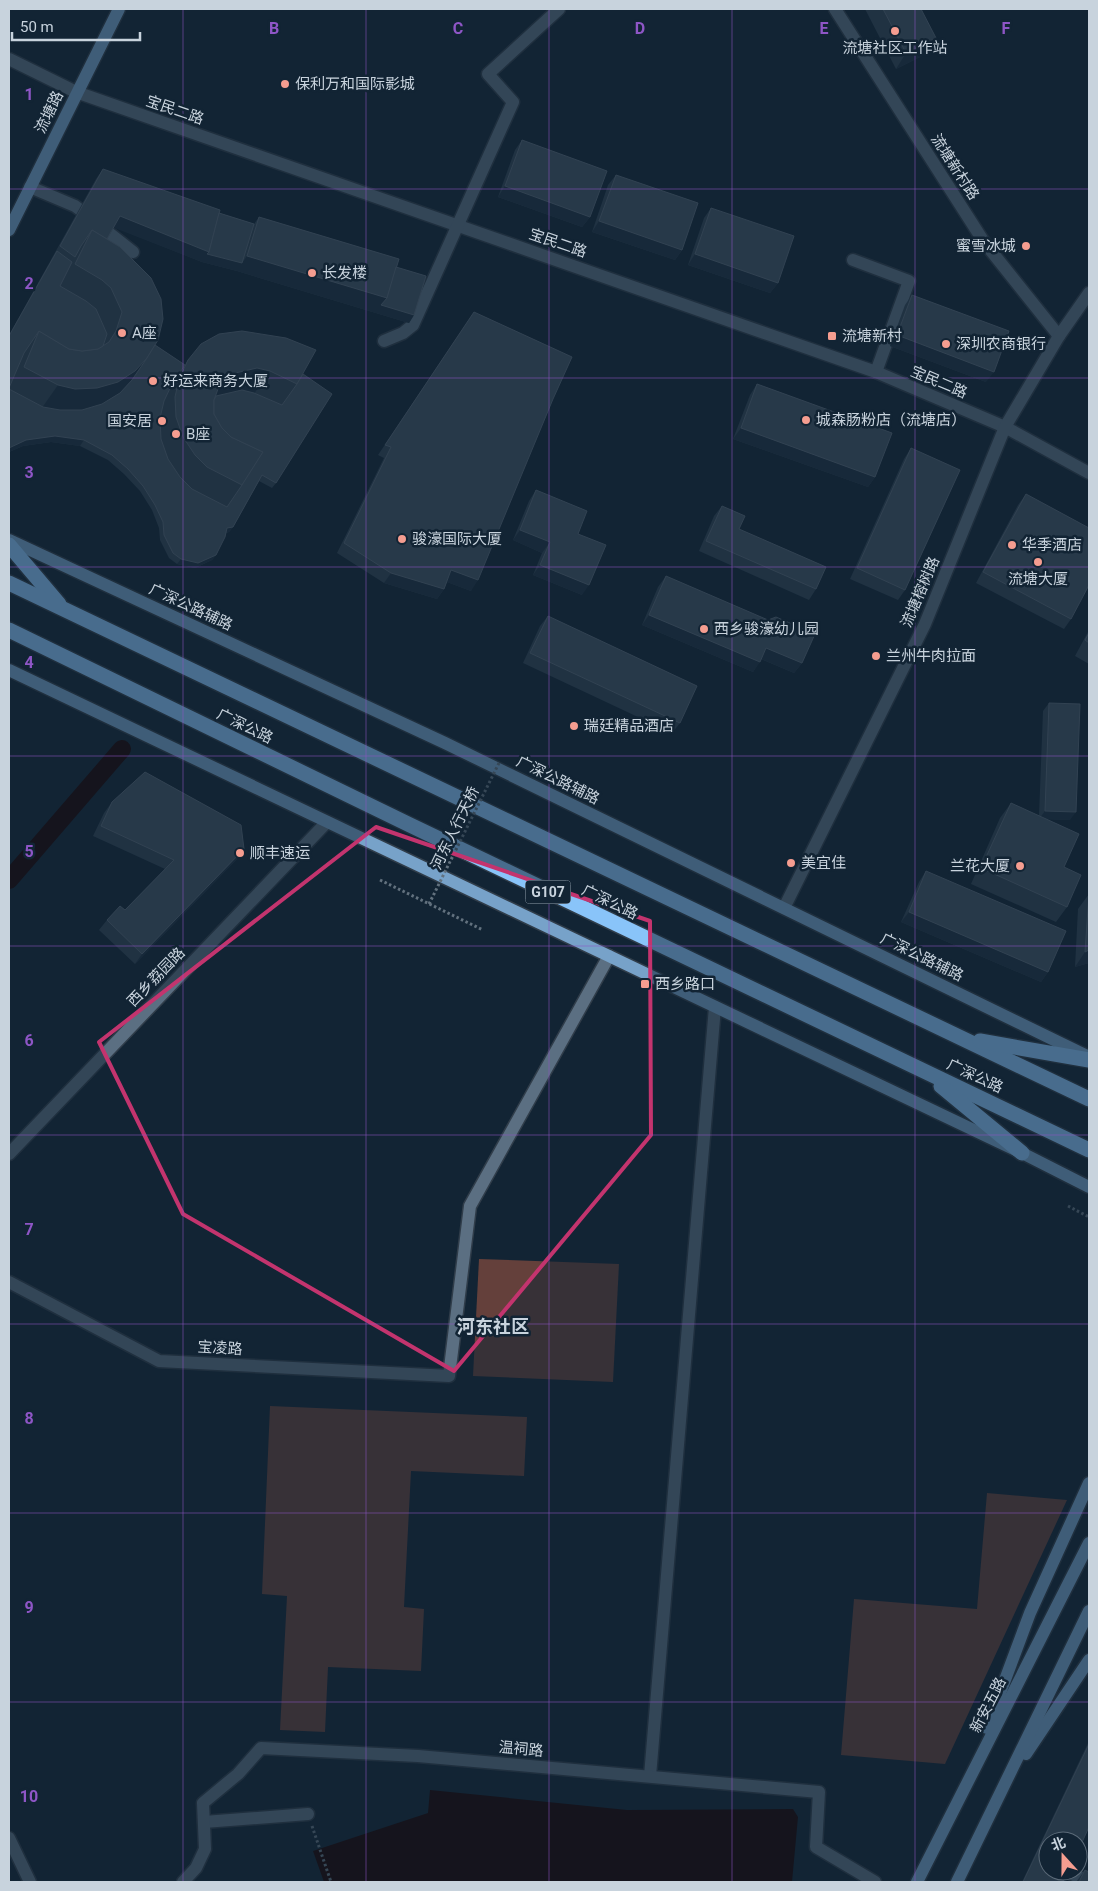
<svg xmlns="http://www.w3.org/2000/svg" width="1098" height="1891" font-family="Roboto,'Noto Sans SC',sans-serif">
  <rect width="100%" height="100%" fill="#122434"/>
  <g fill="#64403b">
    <polygon points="479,1259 619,1264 613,1382 473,1376"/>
    <polygon points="270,1406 527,1417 524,1476 411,1471 404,1607 424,1609 421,1671 328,1667 325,1732 280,1730 287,1596 262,1594"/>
    <polygon points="987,1493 1067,1500 945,1764 841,1755 854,1599 977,1609"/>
  </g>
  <polygon fill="#1a0201" points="430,1790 627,1810 793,1809 798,1817 792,1882 324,1882 313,1851 428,1813"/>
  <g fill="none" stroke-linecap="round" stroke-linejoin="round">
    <polyline stroke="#1a0201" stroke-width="18" points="9,880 122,749"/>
    <g stroke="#303d4a" stroke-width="15">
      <g id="minor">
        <polyline points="835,9 984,242 1059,336"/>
        <polyline points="9,59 76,92 876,372 1005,427 1089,473"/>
        <polyline points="30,187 75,206 79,209"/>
        <polyline points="109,233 133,252"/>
        <polyline points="853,260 909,281 876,372"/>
        <polyline points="384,341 403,333 413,325 513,102 488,74 559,9"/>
        <polyline points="784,908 925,624 1005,427 1059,336 1089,293"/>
        <polyline points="9,1154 327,822"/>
        <polyline points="9,1282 159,1361 449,1376 470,1206 609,956"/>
        <polyline points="650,1776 715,1007"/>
        <polyline points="204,1822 308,1814"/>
        <polyline points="9,1838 30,1882"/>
        <polyline points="1070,1873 1089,1882"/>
        <polyline points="183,1882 196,1868 205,1849 203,1803 238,1774 261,1748 418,1756 819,1792 816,1847 875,1882"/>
      </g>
    </g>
    <g stroke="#303d4a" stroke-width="15">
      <g id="major">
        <polyline points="9,230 119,9"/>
        <polyline points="9,540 445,743 1089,1057"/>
        <polyline points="9,670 1022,1153 1089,1187"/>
        <polyline points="987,1728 1030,1613 1089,1483"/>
        <polyline points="1026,1754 1089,1660"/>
        <polyline points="917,1882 1089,1543"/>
        <polyline points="957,1882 1089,1611"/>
      </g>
    </g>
    <g stroke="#303d4a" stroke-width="18">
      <g id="highway">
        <polyline points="9,545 59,604"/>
        <polyline points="9,583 1089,1099"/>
        <polyline points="9,630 410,825 1089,1150"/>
        <polyline points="980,1041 1089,1060"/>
        <polyline points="941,1086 1022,1153"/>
      </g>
    </g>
    <g stroke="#62717e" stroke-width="3" stroke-dasharray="2.5 2.5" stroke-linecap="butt">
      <polyline points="380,880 483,930"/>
      <polyline points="1068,1206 1089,1217"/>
      <polyline points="312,1826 331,1882"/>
    </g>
    <use href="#minor" stroke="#5b6f82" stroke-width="12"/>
    <use href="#major" stroke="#77a2c9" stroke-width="12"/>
    <use href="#highway" stroke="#89c4f9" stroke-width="15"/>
    <polyline stroke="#62717e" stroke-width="3" stroke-dasharray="2.5 2.5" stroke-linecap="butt" points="429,904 500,761"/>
  </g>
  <g fill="#314353">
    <polygon points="865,9 921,9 926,54 896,69"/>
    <polygon points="522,140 590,217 582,227 498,197 515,150"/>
    <polygon points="103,169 219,213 254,224 259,217 396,267 414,315 409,323 237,271 202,262 114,227 107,239 155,345 185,365 188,360 303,374 276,483 272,488 259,481 233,527 229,532 226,533 216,555 212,560 195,568 177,564 169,558 160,540 159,528 152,510 140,491 124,474 108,460 80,446 51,442 23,446 9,452 9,335 96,179"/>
    <polygon points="616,175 682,250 675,260 592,232 608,185"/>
    <polygon points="711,208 778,283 770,293 688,265 704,218"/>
    <polygon points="912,295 986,382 890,346 905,305"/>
    <polygon points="474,312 553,399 471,591 447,582 444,589 437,599 384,583 337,553 384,458 378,455"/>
    <polygon points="757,384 875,477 868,487 733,439 750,395"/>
    <polygon points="911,448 905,590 898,600 850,579 904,459"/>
    <polygon points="536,490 578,534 582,595 533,575 542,553 513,540 529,501"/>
    <polygon points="1026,494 1071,619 1064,629 976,583 1018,505"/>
    <polygon points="722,506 739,529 816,589 809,600 699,551 714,516"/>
    <polygon points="666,576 802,663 794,673 761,659 753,672 642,625 658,587"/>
    <polygon points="548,616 680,723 672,733 523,663 540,626"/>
    <polygon points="1089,630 1089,664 1075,656"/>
    <polygon points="1049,703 1070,820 1046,819 1064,867 1067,907 1056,922 971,884 1000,818 1011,803 1039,816 1043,711"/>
    <polygon points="112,802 237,859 135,964 99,930 107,920 125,910 165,869 93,836 104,813"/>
    <polygon points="926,871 1048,972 1041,982 901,922 919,882"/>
    <polygon points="1089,894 1089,963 1075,967 1078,909"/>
    <polygon points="1089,1741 1089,1827 1063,1882 1022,1882"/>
    <polygon points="1085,1870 1089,1882 1076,1882"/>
  </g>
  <g fill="#1e3041">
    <polygon points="936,38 926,54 896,69 906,53"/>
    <polygon points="505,186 590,217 582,227 498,197"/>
    <polygon points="120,216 242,263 247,256 387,298 414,315 409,323 237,271 202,262 112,227"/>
    <polygon points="599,221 682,250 675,260 592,232"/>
    <polygon points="695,254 778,283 770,293 688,265"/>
    <polygon points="897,335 994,372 986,382 890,346"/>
    <polygon points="147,358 128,385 116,398 99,409 39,412 58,385"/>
    <polygon points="257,368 270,371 251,398 212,401 218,389 231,374"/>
    <polygon points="741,428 875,477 868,487 733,439"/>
    <polygon points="55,436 84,440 80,446 51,442 23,446 9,452 9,448 26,440"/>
    <polygon points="233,527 229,532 224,533 227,528"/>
    <polygon points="520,530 550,542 542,553 513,540"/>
    <polygon points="216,555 212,560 195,568 177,564 181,559"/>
    <polygon points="540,565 589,585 582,595 533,575"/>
    <polygon points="451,570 478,580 471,591 444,581"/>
    <polygon points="391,573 444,589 437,599 384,583"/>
    <polygon points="649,615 760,662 753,672 642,625"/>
    <polygon points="766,648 802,663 794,673 759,658"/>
    <polygon points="1045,811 1076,812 1070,820 1039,819"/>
    <polygon points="244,849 237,859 135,964 142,954"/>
    <polygon points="909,912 1048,972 1041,982 901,922"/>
    <polygon points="1089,950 1089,963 1075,967 1085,952"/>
  </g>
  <g fill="#425262" stroke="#576675">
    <polygon points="883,9 921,9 936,38 906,53"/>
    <polygon points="522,140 607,171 590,217 505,186"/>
    <polygon points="103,169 220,210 209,252 120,216 107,239 92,230 81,246 75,257 60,246"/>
    <polygon points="616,175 698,203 682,250 599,221"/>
    <polygon points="711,208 794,236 778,283 695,254"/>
    <polygon points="219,213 254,224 242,263 207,254 209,252"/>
    <polygon points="259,217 399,259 387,298 247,256"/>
    <polygon points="92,230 120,247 151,278 161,299 163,319 158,340 147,358 135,371 118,382 97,388 75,389 58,385 24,367 39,331 69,349 82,351 98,349 109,342 116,331 122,312 111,288 102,280 75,264"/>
    <polygon points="57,251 72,262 60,286 86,301 96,309 107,334 103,346 98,349 82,351 69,349 39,331 24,353 9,388 9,336"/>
    <polygon points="396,267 426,276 414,315 381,305 387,298"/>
    <polygon points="912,295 1009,331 994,372 897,335"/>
    <polygon points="474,312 572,357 553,399 478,580 451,570 444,589 391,573 344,543 391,447 385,445"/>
    <polygon points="242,331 286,338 316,350 297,384 270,371 257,368 231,374 218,389 214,400 214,414 222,428 231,437 263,452 242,485 207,467 195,455 183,437 176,417 175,397 179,379 188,360 201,344 219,334"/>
    <polygon points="155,345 185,365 173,382 164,401 160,418 161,439 168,459 180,477 192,489 227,507 242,485 263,452 231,437 222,428 214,414 214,400 216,396 242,390 254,393 282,405 297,384 303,374 332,394 276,483 262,475 233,527 227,528 225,537 216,555 198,563 181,559 173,553 164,535 163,522 155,505 143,486 128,469 112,455 84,440 55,436 26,440 9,448 9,389 43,407 60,410 82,410 102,404 120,393 132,380 147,358"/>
    <polygon points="757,384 892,433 875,477 741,428"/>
    <polygon points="911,448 960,470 905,590 857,568"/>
    <polygon points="536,490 587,511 578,534 606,545 589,585 540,565 550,542 520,530"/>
    <polygon points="1026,494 1089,528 1089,585 1071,619 983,572"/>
    <polygon points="722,506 745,516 739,529 826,567 816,589 706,541"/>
    <polygon points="666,576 768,620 776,617 815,634 802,663 766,648 760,662 649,615"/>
    <polygon points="548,616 697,686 680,723 530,653"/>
    <polygon points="1089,633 1089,643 1085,640"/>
    <polygon points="1049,703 1080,704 1076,812 1045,811"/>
    <polygon points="145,772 241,825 244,849 142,954 107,920 120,906 125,910 174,860 101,826 112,802"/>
    <polygon points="1011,803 1079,834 1064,867 1081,875 1067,907 981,868"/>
    <polygon points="926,871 1066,931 1048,972 909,912"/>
    <polygon points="1089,894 1089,950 1085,952"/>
    <polygon points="1089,1744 1089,1827 1078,1851 1078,1841 1048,1841 1048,1871 1068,1871 1063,1882 1023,1882"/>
    <polygon points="1085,1870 1089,1872 1089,1882 1079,1882"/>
  </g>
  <path d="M0 0H1098V1891H0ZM376,827l274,94 1,214 -197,236 -271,-157 -84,-172z" fill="#122434" fill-opacity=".55" fill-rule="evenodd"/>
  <path fill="none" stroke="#c3346e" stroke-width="4" stroke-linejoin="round" d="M376,827l274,94 1,214 -197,236 -271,-157 -84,-172z"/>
  <path fill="none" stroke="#8e56c6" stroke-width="1" stroke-opacity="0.55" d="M183,9v1873M366,9v1873M549,9v1873M732,9v1873M915,9v1873M9,189h1080M9,378h1080M9,567h1080M9,756h1080M9,946h1080M9,1135h1080M9,1324h1080M9,1513h1080M9,1702h1080"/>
  <g fill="#f59d90" stroke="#122434" stroke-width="2">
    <circle cx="895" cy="31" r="5"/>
    <circle cx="285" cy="84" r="5"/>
    <circle cx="1026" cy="246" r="5"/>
    <circle cx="312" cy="273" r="5"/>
    <circle cx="122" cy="333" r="5"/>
    <rect x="827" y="331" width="10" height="10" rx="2.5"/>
    <circle cx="946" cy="344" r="5"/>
    <circle cx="153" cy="381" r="5"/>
    <circle cx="806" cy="420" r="5"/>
    <circle cx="162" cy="421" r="5"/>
    <circle cx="176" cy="434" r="5"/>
    <circle cx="402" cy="539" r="5"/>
    <circle cx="1012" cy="545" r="5"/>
    <circle cx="1038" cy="562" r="5"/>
    <circle cx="704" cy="629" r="5"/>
    <circle cx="876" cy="656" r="5"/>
    <circle cx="574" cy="726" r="5"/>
    <circle cx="240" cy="853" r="5"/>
    <circle cx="791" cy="863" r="5"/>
    <circle cx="1020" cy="866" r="5"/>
    <rect x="640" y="979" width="10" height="10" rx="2.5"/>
  </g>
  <g text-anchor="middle" stroke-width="5" stroke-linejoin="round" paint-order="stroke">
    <rect fill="#122434" stroke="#919eaa" stroke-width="1" x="525.5" y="880.5" width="45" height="23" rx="4"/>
    <g font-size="14" font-weight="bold" fill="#c8d3dd">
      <text x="548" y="897">G107</text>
    </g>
    <g font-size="15" fill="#c8d3dd" stroke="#122434" text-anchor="start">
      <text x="895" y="53" text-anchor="middle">流塘社区工作站</text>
      <text x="295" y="89">保利万和国际影城</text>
      <text x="1016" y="251" text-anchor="end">蜜雪冰城</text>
      <text x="322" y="278">长发楼</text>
      <text x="132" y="338">A座</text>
      <text x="842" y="341">流塘新村</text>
      <text x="956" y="349">深圳农商银行</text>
      <text x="163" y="386">好运来商务大厦</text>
      <text x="816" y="425">城森肠粉店（流塘店）</text>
      <text x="152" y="426" text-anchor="end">国安居</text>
      <text x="186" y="439">B座</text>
      <text x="412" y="544">骏濠国际大厦</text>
      <text x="1022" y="550">华季酒店</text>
      <text x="1038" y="584" text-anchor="middle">流塘大厦</text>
      <text x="714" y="634">西乡骏濠幼儿园</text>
      <text x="886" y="661">兰州牛肉拉面</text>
      <text x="584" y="731">瑞廷精品酒店</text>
      <text x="250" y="858">顺丰速运</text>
      <text x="801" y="868">美宜佳</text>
      <text x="1010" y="871" text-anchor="end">兰花大厦</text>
      <text x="655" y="989">西乡路口</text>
    </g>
    <g font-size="15" fill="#c8d3dd" stroke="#122434">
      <text transform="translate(175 110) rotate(19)" y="5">宝民二路</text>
      <text transform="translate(49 112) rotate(-64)" y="5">流塘路</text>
      <text transform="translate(955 167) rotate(57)" y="5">流塘新村路</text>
      <text transform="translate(558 243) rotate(19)" y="5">宝民二路</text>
      <text transform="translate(939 382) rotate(23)" y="5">宝民二路</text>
      <text transform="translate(920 592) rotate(-67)" y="5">流塘榕树路</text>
      <text transform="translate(191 607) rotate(25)" y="5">广深公路辅路</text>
      <text transform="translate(245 726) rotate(26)" y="5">广深公路</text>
      <text transform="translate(558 780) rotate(26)" y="5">广深公路辅路</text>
      <text transform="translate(455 828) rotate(-64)" y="5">河东人行天桥</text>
      <text transform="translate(610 902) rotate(26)" y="5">广深公路</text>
      <text transform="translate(922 957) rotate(26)" y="5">广深公路辅路</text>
      <text transform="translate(156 977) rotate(-46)" y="5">西乡荔园路</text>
      <text transform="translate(975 1076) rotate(25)" y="5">广深公路</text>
      <text transform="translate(220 1348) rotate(3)" y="5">宝凌路</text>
      <text transform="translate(988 1705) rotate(-63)" y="5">新安五路</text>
      <text transform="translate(521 1749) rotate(5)" y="5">温祠路</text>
    </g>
    <g font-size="18" font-weight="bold" fill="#c8d3dd" stroke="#122434">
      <text x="493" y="1333">河东社区</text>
    </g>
  </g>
  <g font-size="16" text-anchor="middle" font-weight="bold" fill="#8e56c6" stroke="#122434" stroke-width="5" stroke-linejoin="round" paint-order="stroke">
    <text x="274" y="34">B</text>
    <text x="458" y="34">C</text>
    <text x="640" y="34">D</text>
    <text x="824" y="34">E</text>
    <text x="1006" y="34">F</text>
    <text x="29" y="100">1</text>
    <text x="29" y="289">2</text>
    <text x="29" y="478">3</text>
    <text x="29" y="668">4</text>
    <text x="29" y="857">5</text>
    <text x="29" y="1046">6</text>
    <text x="29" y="1235">7</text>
    <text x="29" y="1424">8</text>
    <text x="29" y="1613">9</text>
    <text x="29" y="1802">10</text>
  </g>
  <rect width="1098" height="1891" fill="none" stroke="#c8d3dd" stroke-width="20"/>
  <g transform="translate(1063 1856) rotate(339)"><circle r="24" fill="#122434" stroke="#5b6a78"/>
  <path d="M0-4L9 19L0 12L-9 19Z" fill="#f59d90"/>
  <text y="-8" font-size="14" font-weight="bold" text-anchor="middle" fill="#c8d3dd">北</text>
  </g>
  <path d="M12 32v8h128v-8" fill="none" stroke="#c8d3dd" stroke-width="2.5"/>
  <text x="20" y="32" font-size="15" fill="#c8d3dd" stroke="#122434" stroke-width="4" paint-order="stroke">50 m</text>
</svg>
